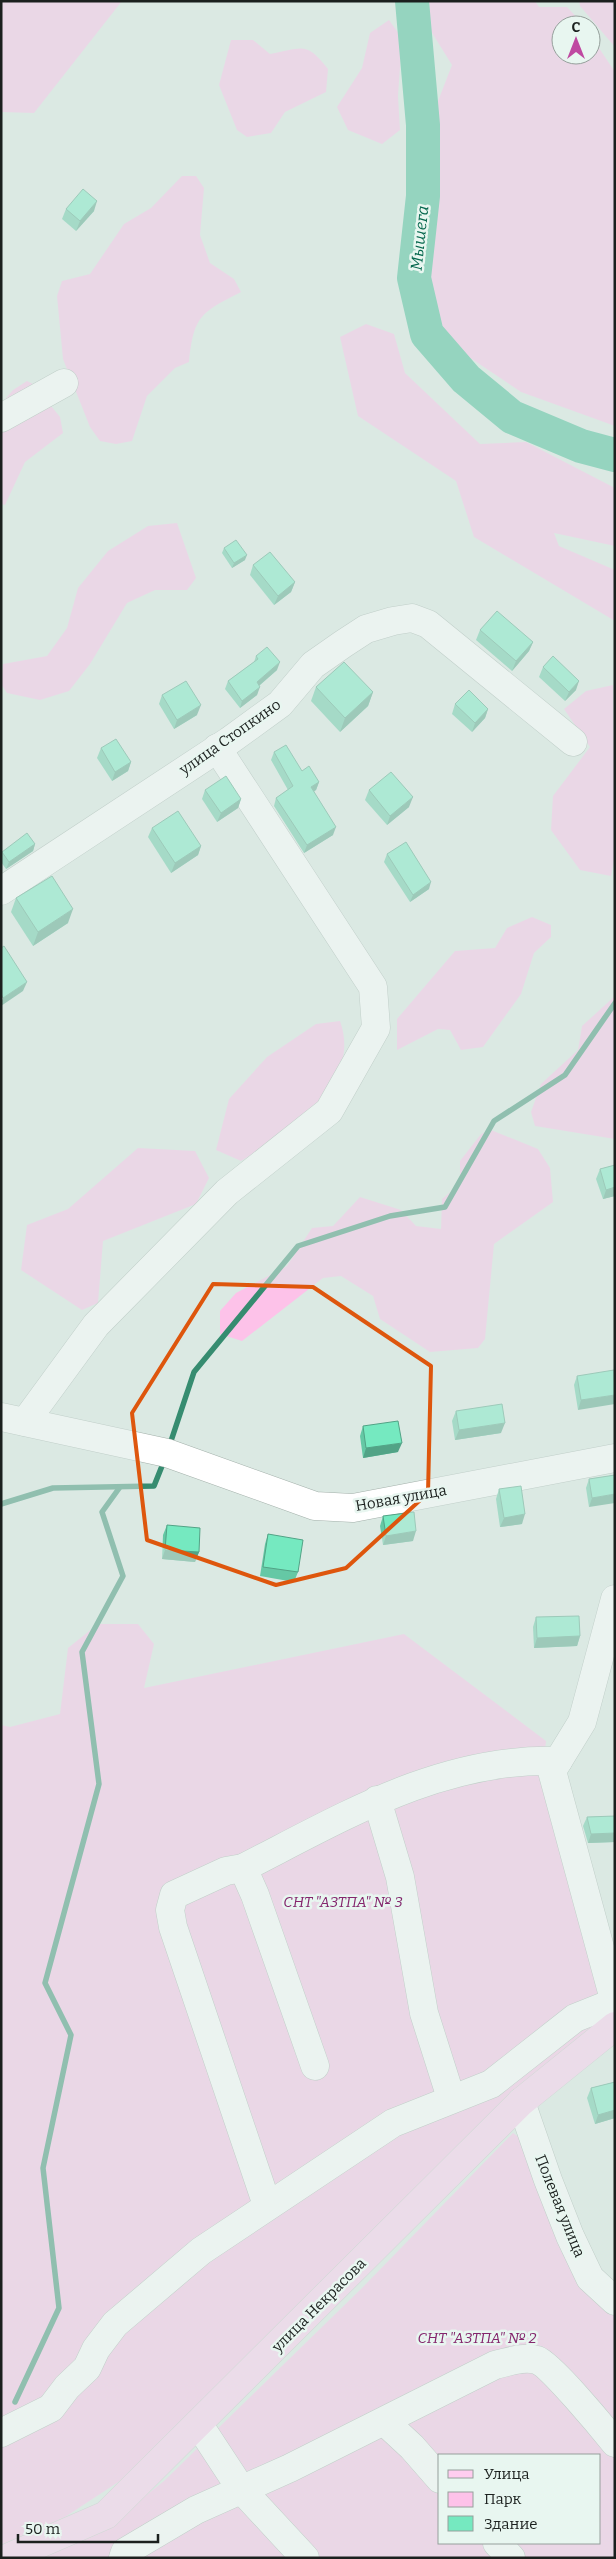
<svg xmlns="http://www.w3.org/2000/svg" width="616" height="2559" font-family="Bitter,serif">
  <rect width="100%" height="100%" fill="#dbe9e3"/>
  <g fill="#fdc2e9" fill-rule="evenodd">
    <polygon points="1,1 122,1 34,113 1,112"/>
    <polygon points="427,1 535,1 539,7 567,7 584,25 561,25 561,55 591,55 591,36 615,72 615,426 521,392 448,343 431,309 431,119 452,65 429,28"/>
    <polygon points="579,1 615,1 615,47 580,6"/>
    <polygon points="389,20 402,38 398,96 400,130 382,144 348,130 337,107 362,68 370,33"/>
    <path d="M231,40h22l17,14c33,-6 36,-13 58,15l-2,23 -41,20 -14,21 -24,4 -10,-7 -18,-45z"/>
    <path d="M182,176h14l8,12 -4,47 10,28 24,16 7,13c-41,21 -47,24 -52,70l-14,6 -28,28 -15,45 -16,3 -16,-3 -10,-14 -27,-68 -6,-63 5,-15 28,-7 34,-50 27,-16z"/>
    <polygon points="366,324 394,334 405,373 480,444 526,442 615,488 615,546 554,533 559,546 615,570 615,621 474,537 456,481 358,416 340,337"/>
    <polygon points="27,381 41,388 43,396 60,417 63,433 25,462 5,505 1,504 1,404 13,390"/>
    <polygon points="177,523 196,578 187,590 155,590 127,603 90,664 69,691 40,700 7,693 1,684 3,664 47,656 67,628 78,588 108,551 148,526"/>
    <polygon points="613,685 615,855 611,876 580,870 551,830 553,796 590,747 564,709 586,691"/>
    <polygon points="532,917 551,925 551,937 534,953 521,994 483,1047 461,1050 450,1030 438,1029 397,1050 397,1019 455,951 495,948 507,928"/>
    <polygon points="615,996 615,1139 535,1126 531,1112 541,1084 578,1050 582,1026"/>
    <path d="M340,1021c23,63 -52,112 -99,140l-25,-11 13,-51 38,-42 49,-33z"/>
    <polygon points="491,1130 538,1149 550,1168 553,1202 494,1244 485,1339 478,1348 430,1352 380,1319 373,1296 341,1276 323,1278 242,1341 220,1334 220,1311 236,1293 287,1266 312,1228 333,1226 360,1197 401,1210 416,1226 441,1229 442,1199 460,1184 460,1161 481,1134"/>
    <polygon points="138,1148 195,1151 209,1178 196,1204 103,1241 98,1303 82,1310 21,1270 27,1225 68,1209"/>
    <polygon points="98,1624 138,1624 154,1644 144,1688 404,1634 546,1741 543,1767 611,2016 132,2473 65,2517 1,2545 1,1725 10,1727 60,1714 68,1648"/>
    <path d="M513,2133l10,7 59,145 33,31v242h-579l73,-33 55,-44 198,-193zM440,2455h160v88h-160z"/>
  </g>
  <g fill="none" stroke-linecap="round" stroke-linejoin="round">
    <g stroke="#368c70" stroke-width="5.5">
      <polyline points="169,1447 194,1372 298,1246 390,1216 445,1207 494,1121 565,1075 615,1003"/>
      <polyline points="1,1504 53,1488 154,1486 164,1461"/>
      <polyline points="15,2402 59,2308 43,2168 71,2035 45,1983 99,1784 82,1652 123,1576 102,1512 120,1487"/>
    </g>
    <polyline stroke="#41ba93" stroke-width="34" points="412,1 423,125 423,196 414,278 427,334 466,379 512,417 581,446 615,455"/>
    <g stroke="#a3b0aa" stroke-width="29">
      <g id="minor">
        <polyline points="1,418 64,383"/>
        <polyline points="1,891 229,741 280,704 313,665 343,644 366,629 393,621 412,618 428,624 573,742"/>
        <polyline points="1,1417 167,1453 315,1506 353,1508 615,1458"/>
        <polyline points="25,1422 96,1325 227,1192 329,1111 376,1028 373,987 217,748"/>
        <polyline points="615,1599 582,1722 552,1771 615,2003"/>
        <polyline points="377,1800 400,1877 424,2013 451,2098"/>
        <polyline points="243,1868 255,1895 315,2066"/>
        <polyline points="521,2102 548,2180 570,2236 590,2278 615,2301"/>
        <path d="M267,2205l-94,-278 -3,-17 4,-15 52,-24 17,-3c100,-51 199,-111 315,-107"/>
        <polyline points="385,2422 412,2447 440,2479"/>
        <polyline points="199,2425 241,2489 305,2558"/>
        <polyline points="1,2433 51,2408 67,2387 87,2368 96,2349 115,2324 201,2251 393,2123 491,2084 575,2018 615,2002"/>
        <polyline points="497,2543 511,2558"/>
        <path d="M123,2558l2,-6 71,-42 94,-42 205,-103c14,-3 28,-9 42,-5 14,5 66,68 78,83"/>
      </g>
    </g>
    <g stroke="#c4c5c4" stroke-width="29">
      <polyline id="major" points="7,2558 106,2515 521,2102 615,2026"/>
    </g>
    <use href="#minor" stroke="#fff" stroke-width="28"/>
    <use href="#major" stroke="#ffcdef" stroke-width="28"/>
  </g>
  <g fill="#65c8a5">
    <polygon points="66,209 94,211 76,231 62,219"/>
    <polygon points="224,548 245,560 232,568 222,553"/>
    <polygon points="253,565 295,582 291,592 274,605 250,575"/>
    <polygon points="480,630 533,642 529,651 512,671 476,640"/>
    <polygon points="256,656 277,670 259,686 257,695 240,708 225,689 228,681 254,662"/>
    <polygon points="543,667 576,690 565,701 539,677"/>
    <polygon points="316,687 373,692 368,706 340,732 311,701"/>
    <polygon points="162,695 197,715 174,729 159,704"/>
    <polygon points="455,704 488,709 485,718 472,732 452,714"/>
    <polygon points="101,748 131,762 128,771 112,781 97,758"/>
    <polygon points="274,752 319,782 316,790 314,791 333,835 304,853 274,806 276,798 288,790 271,760"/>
    <polygon points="205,790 241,799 238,808 217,822 202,799"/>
    <polygon points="369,790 409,807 387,825 365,800"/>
    <polygon points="152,828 201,846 198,855 171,873 148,837"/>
    <polygon points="35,844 33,851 6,869 1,862 2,852"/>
    <polygon points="387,854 429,889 410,902 384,862"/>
    <polygon points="16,898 68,923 33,946 11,912"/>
    <polygon points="615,1165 615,1196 603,1199 596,1179 600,1169"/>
    <polygon points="615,1374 578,1410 574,1385 577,1376"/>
    <polygon points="456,1411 501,1433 455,1440 452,1421"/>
    <polygon points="363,1426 398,1452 363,1458 360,1436"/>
    <polygon points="615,1475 589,1507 586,1488 589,1479"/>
    <polygon points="499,1489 522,1524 500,1527 496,1499"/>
    <polygon points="383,1516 413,1541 383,1545 380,1526"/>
    <polygon points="167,1525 199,1552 195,1562 162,1559 163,1535"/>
    <polygon points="268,1534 298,1572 294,1582 260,1576 265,1544"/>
    <polygon points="536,1617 580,1636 577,1646 534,1648 533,1627"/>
    <polygon points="615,1816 615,1842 588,1843 583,1826 587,1817"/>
    <polygon points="615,2082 615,2118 595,2124 587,2098 591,2088"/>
  </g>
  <g fill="#52a386">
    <polygon points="97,201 94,211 76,231 80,221"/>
    <polygon points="247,555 245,560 232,568 234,563"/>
    <polygon points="295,582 291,592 274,605 278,596"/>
    <polygon points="533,642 529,651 512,671 516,661"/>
    <polygon points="280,662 277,670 254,690 257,682"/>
    <polygon points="579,681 576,690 565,701 569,692"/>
    <polygon points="260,687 257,695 240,708 242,701"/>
    <polygon points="373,692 368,706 340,732 345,718"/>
    <polygon points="201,705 197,715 174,729 177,720"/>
    <polygon points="488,709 485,718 472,732 475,723"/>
    <polygon points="131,762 128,771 112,781 115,772"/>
    <polygon points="319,782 316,790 308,795 311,787"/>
    <polygon points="413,797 409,807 387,825 390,816"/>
    <polygon points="241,799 238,808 217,822 221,813"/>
    <polygon points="336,827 333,835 304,853 307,845"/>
    <polygon points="35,844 33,851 6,869 9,862"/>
    <polygon points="201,846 198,855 171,873 175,863"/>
    <polygon points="431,882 429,889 410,902 413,895"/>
    <polygon points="73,909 68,923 33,946 38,932"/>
    <polygon points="27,982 23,991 1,1006 1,1003 3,998"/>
    <polygon points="615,1187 615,1196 603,1199 606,1190"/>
    <polygon points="615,1395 615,1404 578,1410 581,1400"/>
    <polygon points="505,1423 501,1433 455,1440 459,1430"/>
    <polygon points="402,1443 398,1452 363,1458 366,1448"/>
    <polygon points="615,1494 615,1503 589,1507 592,1498"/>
    <polygon points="525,1514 522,1524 500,1527 504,1518"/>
    <polygon points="416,1531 413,1541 383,1545 386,1536"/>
    <polygon points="165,1550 199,1552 195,1562 162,1559"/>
    <polygon points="580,1636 577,1646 534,1648 537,1638"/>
    <polygon points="615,1833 615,1842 588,1843 591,1834"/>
    <polygon points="615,2110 615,2118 595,2124 598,2115"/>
  </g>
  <g fill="#75e9c0" stroke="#52a386">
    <polygon points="83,189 97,201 80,221 66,209"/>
    <polygon points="236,540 247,555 234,563 224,548"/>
    <polygon points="270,552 295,582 278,596 253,565"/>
    <polygon points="497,611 533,642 516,661 480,630"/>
    <polygon points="267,647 280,662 257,682 260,687 242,701 228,681 258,659 256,656"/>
    <polygon points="553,656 579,681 569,692 543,667"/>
    <polygon points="344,662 373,692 345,718 316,687"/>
    <polygon points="186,681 201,705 177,720 162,695"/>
    <polygon points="469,690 488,709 475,723 455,704"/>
    <polygon points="116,739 131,762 115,772 101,748"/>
    <polygon points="286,745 302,771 309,766 319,782 311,787 336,827 307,845 276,798 293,786 274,752"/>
    <polygon points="391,772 413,797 390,816 369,790"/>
    <polygon points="226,776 241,799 221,813 205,790"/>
    <polygon points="178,811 201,846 175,863 152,828"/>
    <polygon points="27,833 35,844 9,862 2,852"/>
    <polygon points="406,842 431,882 413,895 387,854"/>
    <polygon points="52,876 73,909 38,932 16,898"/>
    <polygon points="4,946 27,982 3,998 1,994 1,948"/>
    <polygon points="615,1165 615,1187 606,1190 600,1169"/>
    <polygon points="614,1370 615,1395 581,1400 577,1376"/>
    <polygon points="502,1404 505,1423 459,1430 456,1411"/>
    <polygon points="398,1421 402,1443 366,1448 363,1426"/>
    <polygon points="615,1475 615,1494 592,1498 589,1479"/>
    <polygon points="521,1486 525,1514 504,1518 499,1489"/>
    <polygon points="414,1512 416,1531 386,1536 383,1516"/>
    <polygon points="167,1525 200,1528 199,1552 165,1550"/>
    <polygon points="268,1534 303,1540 298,1572 263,1567"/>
    <polygon points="579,1616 580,1636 537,1638 536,1617"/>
    <polygon points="615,1816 615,1833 591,1834 587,1817"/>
    <polygon points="615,2082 615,2110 598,2115 591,2088"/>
  </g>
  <path d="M0 0H616V2559H0ZM213,1284l100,3 118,79 -3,127 -82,75 -70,17 -129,-45 -15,-127z" fill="#dbe9e3" fill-opacity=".55" fill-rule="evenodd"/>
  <path fill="none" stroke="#de560d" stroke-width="4" stroke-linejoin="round" d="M213,1284l100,3 118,79 -3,127 -82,75 -70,17 -129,-45 -15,-127z"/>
  <g text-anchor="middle" stroke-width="5" stroke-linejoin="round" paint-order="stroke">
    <g font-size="15" fill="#1b201e" stroke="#e8f6f0">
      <text transform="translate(230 737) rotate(-35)" y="5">улица Стопкино</text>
      <text transform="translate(401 1498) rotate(-10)" y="5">Новая улица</text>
      <text transform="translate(560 2206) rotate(68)" y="5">Полевая улица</text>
      <text transform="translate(319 2305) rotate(-45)" y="5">улица Некрасова</text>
    </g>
    <g font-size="15" font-style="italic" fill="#84266d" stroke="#e8f6f0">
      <text x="343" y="1907">СНТ "АЗТПА" № 3</text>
      <text x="477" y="2343">СНТ "АЗТПА" № 2</text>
    </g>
    <g font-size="16" font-style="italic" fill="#06684e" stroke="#e8f6f0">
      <text transform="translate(419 238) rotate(-84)" y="6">Мышега</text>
    </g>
  </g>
  <rect width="616" height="2559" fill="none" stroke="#1b201e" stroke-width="5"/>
  <rect x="438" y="2454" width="162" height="90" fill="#e8f6f0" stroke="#96a09c"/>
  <rect x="448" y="2470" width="25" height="8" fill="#ffcdef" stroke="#96a09c"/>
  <text x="484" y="2479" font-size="15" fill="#1b201e">Улица</text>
  <rect x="448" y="2492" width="25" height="15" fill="#fdc2e9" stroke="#96a09c"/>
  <text x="484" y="2504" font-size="15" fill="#1b201e">Парк</text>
  <rect x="448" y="2516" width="25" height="15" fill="#75e9c0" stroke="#96a09c"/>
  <text x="484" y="2529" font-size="15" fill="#1b201e">Здание</text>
  <g transform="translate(576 40)"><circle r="24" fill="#e8f6f0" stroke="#96a09c"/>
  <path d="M0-4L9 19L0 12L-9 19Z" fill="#bf49a1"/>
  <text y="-8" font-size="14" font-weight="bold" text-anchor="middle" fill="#1b201e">С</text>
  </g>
  <path d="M18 2534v8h140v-8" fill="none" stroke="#1b201e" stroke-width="2.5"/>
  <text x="25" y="2534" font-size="15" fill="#1b201e" stroke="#e8f6f0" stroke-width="4" paint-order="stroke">50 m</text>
</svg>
